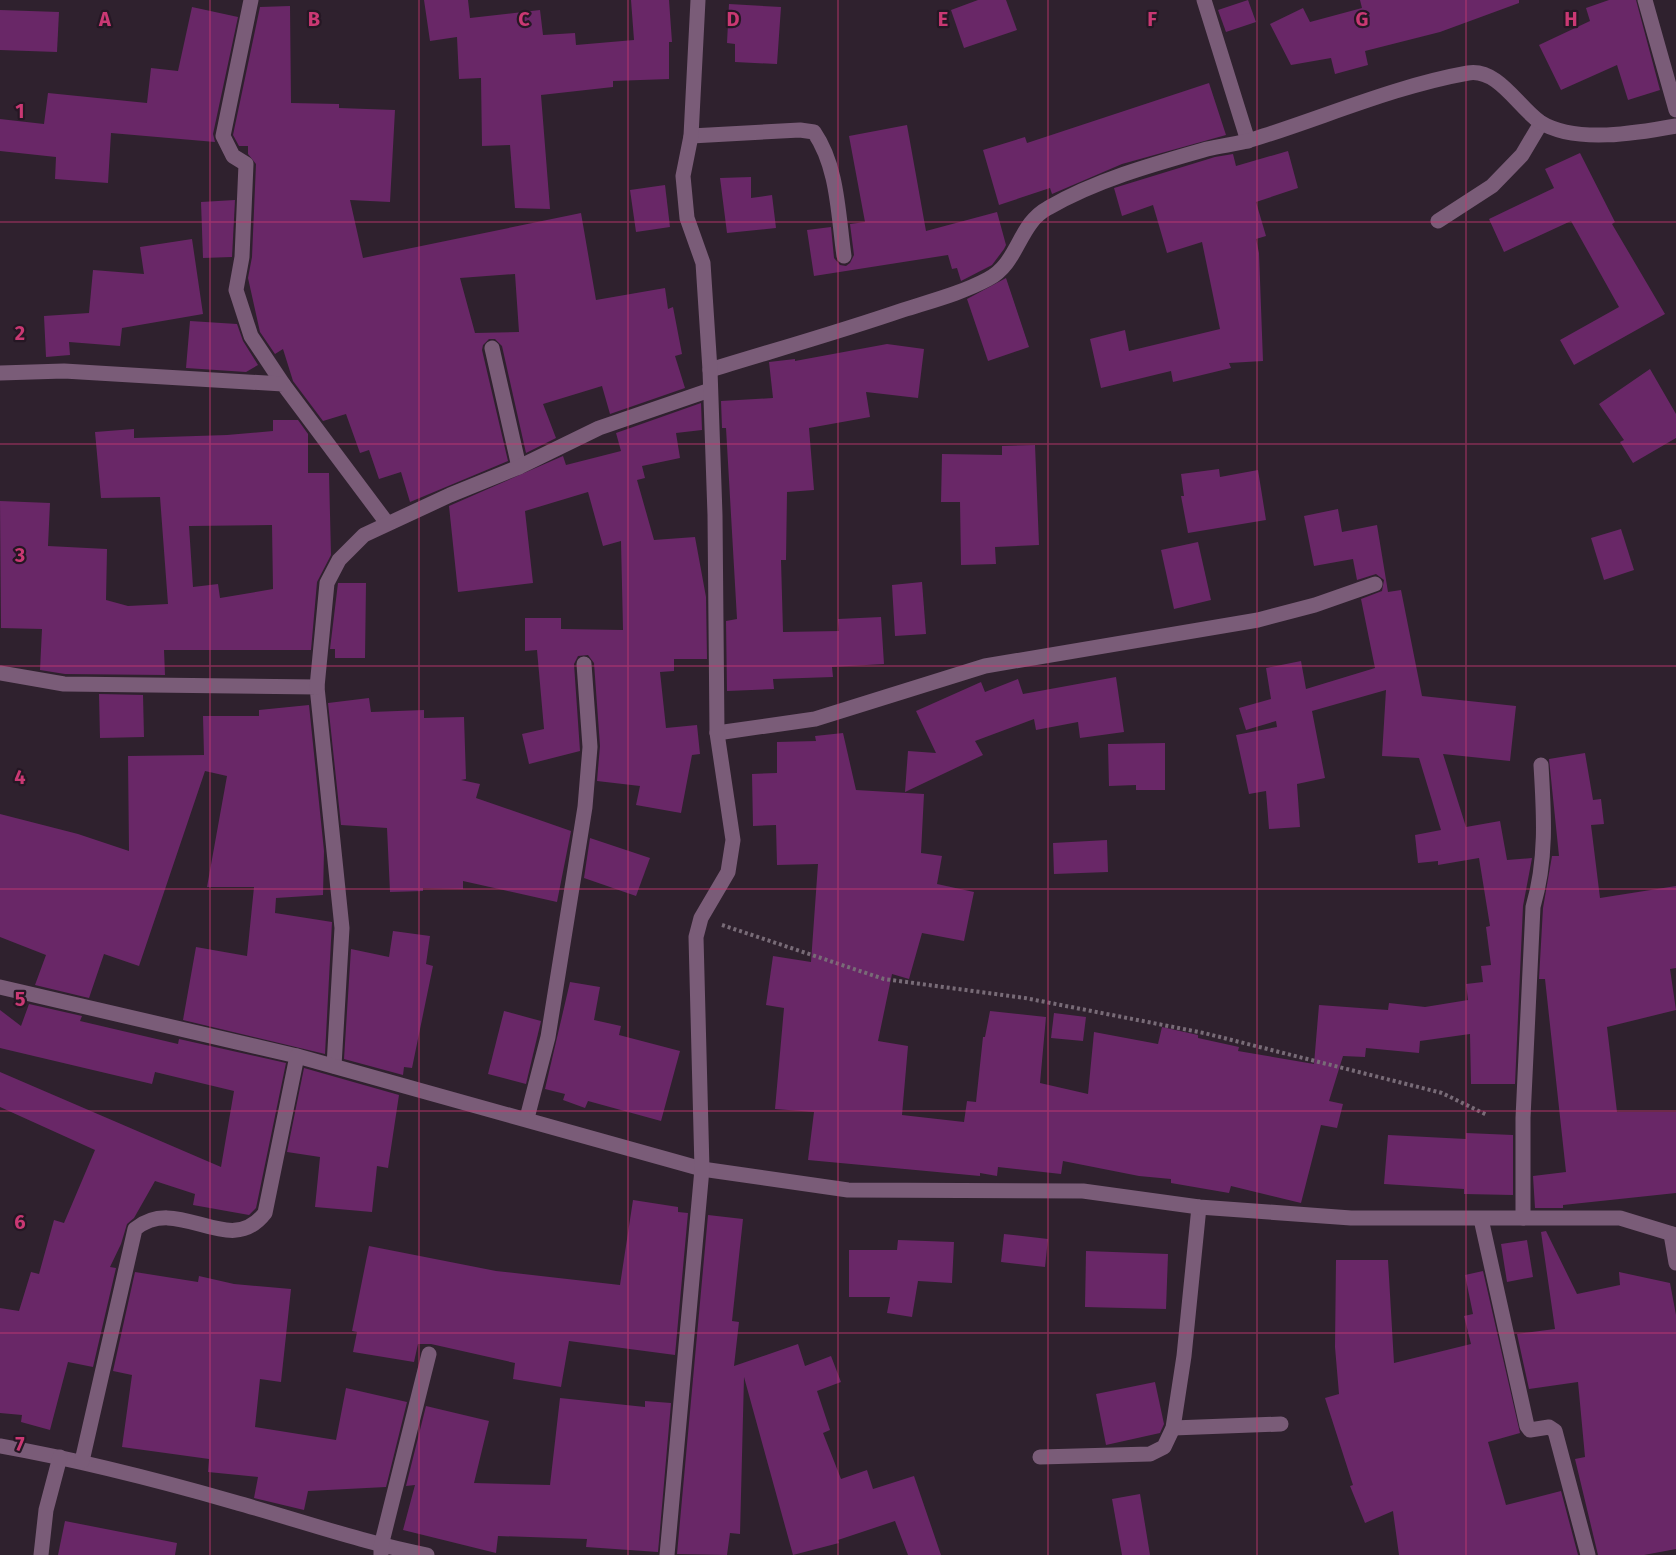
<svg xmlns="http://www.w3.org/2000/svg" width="1676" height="1555" font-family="'Fira Sans',sans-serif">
  <rect width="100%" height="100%" fill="#2f212e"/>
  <g fill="#692767" fill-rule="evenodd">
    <polygon points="424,0 468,0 470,18 540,10 543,35 575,33 576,45 634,40 631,0 669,0 672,42 669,42 669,79 613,81 613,87 541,95 550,209 515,208 510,145 482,146 481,78 459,79 457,37 430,41"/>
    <polygon points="978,0 1006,0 1017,30 964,48 951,10"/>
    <polygon points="1248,0 1256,22 1226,32 1218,10"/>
    <polygon points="1360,0 1519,0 1519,3 1440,32 1365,51 1368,65 1335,74 1331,58 1291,65 1270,24 1303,8 1310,22 1362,8"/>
    <polygon points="1609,0 1636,0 1660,90 1628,100 1617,65 1561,90 1539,45 1590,21 1586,8"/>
    <polygon points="729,4 781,7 777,64 735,62 735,44 727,43"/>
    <path d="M290,6l1,97 48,1v4l56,2 -5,92 -40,-2 13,58 218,-45 15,87 69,-12 3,21 5,-2 9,47 -7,2 10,32 -75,26 -8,-28 -59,18 13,34 -30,15 -24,-107 -7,-7h-6l-6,6 -1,5 26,111 -98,41 -9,-30 -22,7 -10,-29 -9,3 -14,-39 -23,7 -30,-40 -10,-32 -8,5 -15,-22 -12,-54 4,-21 4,-93 -8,-10v-8h-9l-6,-11 27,-128zM515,274l4,58 -44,1 -15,-55z"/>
    <polygon points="192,7 238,17 213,134 215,142 111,133 108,183 55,179 56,157 0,151 0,119 44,124 48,93 147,103 151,68 178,71"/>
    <polygon points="0,10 59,12 57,52 0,50"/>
    <polygon points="1209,83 1226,135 1122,164 1052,194 1050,188 999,205 983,150 1025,137 1027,143"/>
    <polygon points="907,125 926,231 997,212 1006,245 1004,249 992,265 961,281 957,268 952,269 948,255 814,276 807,230 831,227 834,258 840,265 846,266 850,263 854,255 850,224 865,222 849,136"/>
    <polygon points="1288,151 1298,188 1256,202 1266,236 1256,239 1259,253 1263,361 1229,363 1231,368 1173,382 1171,371 1101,388 1090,339 1125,330 1129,351 1220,329 1202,242 1167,253 1153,205 1122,216 1114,188 1215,157 1233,154 1236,166"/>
    <polygon points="1580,153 1615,222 1612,224 1665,314 1574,365 1560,340 1619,307 1571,221 1504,252 1489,219 1554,188 1545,169"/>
    <polygon points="751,177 751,198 772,195 776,228 727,233 720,178"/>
    <polygon points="665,185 670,227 636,232 630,190"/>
    <polygon points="235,200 232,257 203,258 201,202"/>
    <polygon points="192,239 203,314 122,328 120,346 69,342 70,355 46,357 44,316 89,313 93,270 144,274 140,247"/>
    <polygon points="1006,278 1029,347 988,361 967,299"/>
    <polygon points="190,321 237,324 243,341 258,365 246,372 186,368"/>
    <polygon points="887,344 924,349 918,398 866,392 870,417 809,428 814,490 787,492 786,560 781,560 783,632 839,631 838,619 881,617 884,664 832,667 833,677 773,679 774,689 727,691 726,621 737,619 726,428 722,428 721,401 773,398 769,362 795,359 795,361"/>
    <polygon points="1650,369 1676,414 1676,438 1633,463 1620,442 1624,440 1599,404"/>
    <polygon points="701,403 702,430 676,433 680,458 642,466 645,478 637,480 654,540 695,537 706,597 707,659 674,659 674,671 660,672 666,728 697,725 700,754 692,755 681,813 636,805 640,786 597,781 600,746 594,663 588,655 578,656 574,664 580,751 529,764 522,734 544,729 537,650 525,651 525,618 561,618 561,629 623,630 621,541 603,546 588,492 525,511 533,583 458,592 449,506 563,456 566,465 621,451 616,433"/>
    <path d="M273,420h25l10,14v39h21l2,82 -14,27 -6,68h-147l1,25 -100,-1 -25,-4 2,-41 -41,-1 -1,-127 50,2 -2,43 59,3 -1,51 22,6 40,-2 -8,-107 -59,1 -6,-66 39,-3v9l93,-3 46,-4zM272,525l1,64 -53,9 -2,-14 -25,3 -4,-61z"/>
    <polygon points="1035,445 1039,545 995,547 996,564 961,565 960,502 941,502 942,454 1002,455 1002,446"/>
    <polygon points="1219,469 1220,477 1258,470 1266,520 1188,533 1181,496 1184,496 1181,474"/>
    <polygon points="1338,509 1342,532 1377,525 1388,592 1401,590 1422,696 1516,706 1510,761 1443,754 1466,827 1500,821 1507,860 1532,858 1523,906 1515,1084 1471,1084 1470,1034 1420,1041 1419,1053 1366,1048 1365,1057 1343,1056 1329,1101 1343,1104 1337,1128 1321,1125 1301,1203 1231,1186 1229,1193 1171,1183 1171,1179 1139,1176 1063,1161 1061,1174 998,1167 997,1176 980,1173 980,1176 808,1160 814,1112 775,1109 784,1008 766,1005 773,956 811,962 818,864 777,865 776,825 753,826 752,774 777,773 777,742 816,741 815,736 843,733 856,790 924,794 921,853 942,856 937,884 974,892 964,941 922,933 909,979 892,974 878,1041 908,1046 902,1115 964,1122 967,1101 976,1102 983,1037 985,1037 990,1011 1046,1017 1040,1083 1088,1094 1094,1032 1158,1044 1162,1027 1198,1035 1198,1038 1239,1047 1238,1051 1314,1064 1319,1005 1388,1010 1389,1003 1425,1007 1468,1000 1466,984 1483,982 1481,966 1491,965 1486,927 1490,926 1479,858 1438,865 1438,861 1418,863 1415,835 1441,830 1419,758 1382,756 1386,690 1312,711 1325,778 1297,784 1300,827 1269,829 1266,791 1249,794 1236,735 1277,727 1276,721 1246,730 1239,708 1271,699 1266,668 1301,661 1306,689 1375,668 1361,599 1382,591 1384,580 1376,574 1357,580 1353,559 1314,566 1304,516"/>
    <polygon points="1621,529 1634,570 1604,580 1591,538"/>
    <polygon points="1198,542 1211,600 1174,609 1161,550"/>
    <polygon points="922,582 926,634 895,636 892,585"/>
    <polygon points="338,583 366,583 365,658 335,658 335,649 330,649"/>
    <polygon points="1116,677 1124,732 1080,738 1078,722 1036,730 1034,719 975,741 983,755 905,792 908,751 936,753 916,711 981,682 985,692 1018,679 1023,694"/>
    <polygon points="99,694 143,695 144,737 100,738"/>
    <polygon points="369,698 371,712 424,710 424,718 464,717 466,779 461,780 480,784 476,798 571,831 557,902 463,881 463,889 423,888 423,891 390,892 387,828 341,825 328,703"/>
    <polygon points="309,705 324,851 323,895 276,898 275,913 332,922 325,1054 183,1020 196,947 247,956 254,887 207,887 227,776 205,771 139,966 104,954 89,998 35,985 46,955 0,937 0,814 78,834 129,851 128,756 204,755 203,716 259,716 259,710"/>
    <polygon points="1165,743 1165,790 1136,790 1136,785 1109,786 1108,744"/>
    <polygon points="1585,753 1593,800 1601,799 1604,824 1591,825 1600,898 1676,886 1676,968 1670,969 1676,1010 1607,1027 1617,1112 1676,1112 1676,1193 1563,1205 1563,1208 1535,1208 1533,1176 1566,1172 1545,979 1539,979 1543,908 1552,856 1559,856 1549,759"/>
    <polygon points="590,838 650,858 636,896 584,878"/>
    <polygon points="1107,840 1108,872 1054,874 1053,843"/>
    <polygon points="393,931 430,936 426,964 433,966 412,1068 404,1067 403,1075 344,1059 351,949 389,957"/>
    <polygon points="570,982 600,987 594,1020 621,1026 619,1035 680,1051 661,1121 588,1101 585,1108 563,1100 565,1094 545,1089"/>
    <polygon points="29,1004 82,1016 80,1021 178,1044 179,1039 286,1063 256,1208 249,1215 193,1205 195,1194 155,1181 134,1218 127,1224 121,1244 110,1267 116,1268 93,1367 68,1362 50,1430 21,1422 22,1415 0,1413 0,1308 19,1311 31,1272 39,1274 54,1220 64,1223 95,1150 0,1107 0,1072 221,1167 234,1091 155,1072 152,1084 0,1048 0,1010 21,1026"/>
    <polygon points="504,1011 541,1021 526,1084 488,1074"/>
    <polygon points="1054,1013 1086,1017 1083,1041 1051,1038"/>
    <polygon points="304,1068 399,1095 388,1168 377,1166 372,1212 315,1207 320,1157 287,1152"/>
    <polygon points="1466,1133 1513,1135 1513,1195 1464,1194 1464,1189 1384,1184 1388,1135 1466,1139"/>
    <polygon points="633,1200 678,1207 678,1212 688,1213 675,1355 569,1341 561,1387 513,1379 515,1363 431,1344 418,1344 414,1362 353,1352 357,1332 352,1331 369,1246 496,1271 620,1285"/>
    <polygon points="708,1215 743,1219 732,1321 739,1322 734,1366 798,1344 805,1366 831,1356 841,1382 817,1391 830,1430 823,1433 841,1479 867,1470 873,1489 914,1476 941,1555 908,1555 895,1521 838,1540 839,1543 793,1555 744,1377 740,1534 730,1533 727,1555 677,1554"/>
    <polygon points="1546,1231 1577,1294 1620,1285 1619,1272 1670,1283 1676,1315 1676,1549 1644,1555 1598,1555 1575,1459 1585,1457 1578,1382 1529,1389 1517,1334 1555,1329 1541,1232"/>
    <polygon points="1004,1234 1048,1239 1045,1267 1001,1262"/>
    <polygon points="898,1240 954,1242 952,1283 918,1281 912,1317 887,1313 890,1297 849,1297 849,1250 897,1250"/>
    <polygon points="1527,1240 1533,1277 1507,1282 1501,1244"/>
    <polygon points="1086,1251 1168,1254 1166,1309 1085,1307"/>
    <polygon points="1336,1260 1388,1260 1394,1363 1471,1344 1464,1316 1473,1314 1465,1275 1483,1271 1520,1433 1488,1442 1506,1505 1561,1491 1578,1555 1399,1555 1393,1511 1365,1523 1350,1486 1353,1485 1325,1398 1339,1394 1335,1347"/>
    <polygon points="135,1272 198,1282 199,1276 234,1284 291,1289 281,1382 260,1379 255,1427 336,1440 346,1388 407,1402 386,1487 308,1491 304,1510 254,1498 258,1477 208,1472 209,1459 122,1447 132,1375 113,1371"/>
    <polygon points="1155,1382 1164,1424 1160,1433 1106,1445 1096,1394"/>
    <polygon points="560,1398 645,1407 645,1401 671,1403 658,1552 586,1547 587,1539 498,1536 496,1553 403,1530 415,1485 406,1486 426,1406 489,1421 474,1483 550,1485"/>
    <polygon points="1140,1494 1150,1555 1122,1555 1112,1499"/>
    <polygon points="65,1521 177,1543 175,1555 58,1555"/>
  </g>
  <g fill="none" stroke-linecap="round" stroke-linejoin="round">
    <polyline stroke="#786b77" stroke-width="4" stroke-dasharray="3 3" stroke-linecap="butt" points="722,925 884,979 1025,998 1204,1033 1442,1093 1487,1115"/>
    <g stroke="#7a5c78" stroke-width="15">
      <polyline points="251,0 223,136 233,156 246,164 242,257 236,290 251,336 283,384"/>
      <polyline points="1204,0 1248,141"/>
      <polyline points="1645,0 1676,110"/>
      <path d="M691,136l109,-6 14,2c24,35 24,82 30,124"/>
      <polyline points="1438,221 1492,186 1522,155 1541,123"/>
      <polyline points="492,348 519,467"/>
      <path d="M710,370c65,-20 129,-38 193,-60 28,-9 59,-17 85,-31 31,-16 30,-55 60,-71 48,-28 106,-44 159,-59 16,-4 32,-5 47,-10 71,-22 141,-53 214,-66 30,-5 50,34 72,49 35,22 98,11 136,4"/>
      <polyline points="0,373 64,371 283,384 387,523"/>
      <polyline points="0,673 64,684 317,687 342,928 334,1066"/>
      <polyline points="317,687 327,583 339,560 364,535 450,495 519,467 599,428 710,390"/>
      <polyline points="717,733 815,719 985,666 1258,620 1315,605 1375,584"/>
      <polyline points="0,987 297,1056"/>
      <polyline points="527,1118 548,1037 585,807 590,747 584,664"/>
      <path d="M1523,1218v-100l10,-211c14,-48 11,-93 8,-142"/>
      <polyline points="1481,1219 1527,1426 1530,1430 1549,1427 1555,1431 1588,1555"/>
      <polyline points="1671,1234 1676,1263"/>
      <polyline points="1173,1428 1281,1424"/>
      <path d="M0,1446c79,14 157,34 234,56 65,18 127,40 193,53"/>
      <polyline points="1040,1457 1150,1454 1164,1447 1173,1428 1184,1356 1199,1207"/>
      <path d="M82,1461l53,-232c44,-36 94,31 130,-16l32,-157 405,113 146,21 235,1 116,16 152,11h269l56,17"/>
      <polyline points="41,1555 46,1510 60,1457"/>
      <polyline points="381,1555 381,1546 429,1354"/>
      <polyline points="667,1555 702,1169 696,937 701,918 728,872 733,840 717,733 715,515 710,370 703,263 687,218 683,176 691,136 698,0"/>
    </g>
  </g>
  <path fill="none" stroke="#ca3873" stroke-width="1.5" stroke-opacity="0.55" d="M210,0v1555M419,0v1555M628,0v1555M838,0v1555M1048,0v1555M1257,0v1555M1466,0v1555M0,222h1676M0,444h1676M0,666h1676M0,889h1676M0,1111h1676M0,1333h1676"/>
  <g font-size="20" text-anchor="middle" font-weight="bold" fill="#ca3873" stroke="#251724" stroke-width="4.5" stroke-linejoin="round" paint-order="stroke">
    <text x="105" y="26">A</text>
    <text x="314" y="26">B</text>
    <text x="524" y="26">C</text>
    <text x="733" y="26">D</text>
    <text x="943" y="26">E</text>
    <text x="1152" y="26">F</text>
    <text x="1362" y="26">G</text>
    <text x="1571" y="26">H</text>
    <text x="20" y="118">1</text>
    <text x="20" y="340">2</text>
    <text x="20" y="562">3</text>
    <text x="20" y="784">4</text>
    <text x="20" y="1006">5</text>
    <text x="20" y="1229">6</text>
    <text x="20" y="1451">7</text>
  </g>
</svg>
